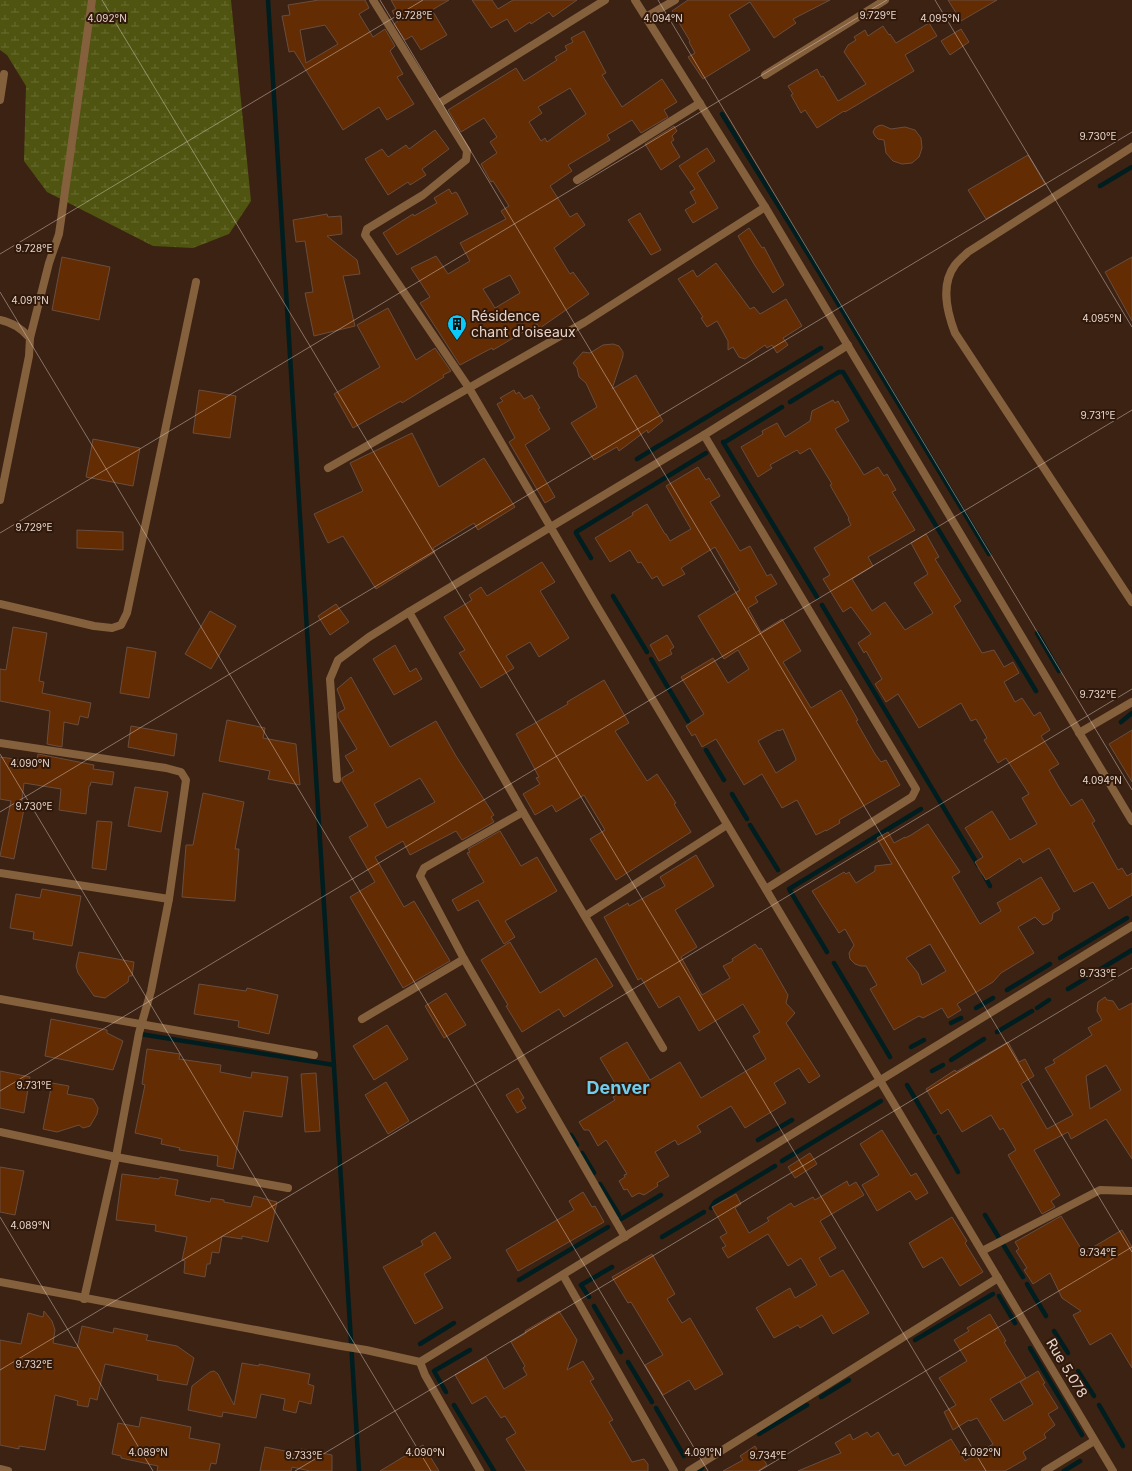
<svg xmlns="http://www.w3.org/2000/svg" width="1132" height="1471" font-family="Inter,sans-serif">
  <defs>
    <pattern id="wetland-marsh" width="20" height="14" patternUnits="userSpaceOnUse"><rect width="20" height="14" fill="#4f5410"/><path d="M1 5h8M5 5V1M11 12h8M15 12V8" fill="none" stroke="#686c32"/></pattern>
  </defs>
  <rect width="100%" height="100%" fill="#3b2213"/>
  <polygon fill="url(#wetland-marsh)" points="0,0 231,0 251,201 229,234 193,248 153,246 47,192 24,161 26,86 7,55 0,50"/>
  <g fill="none" stroke-linecap="round" stroke-linejoin="round">
    <g stroke="#001e1f" stroke-width="4.5">
      <polyline points="268,0 359,1471"/>
      <polyline points="722,114 810,257 989,554"/>
      <polyline points="1100,186 1132,167"/>
      <polyline points="790,402 839,372 843,372 1036,691"/>
      <polyline points="724,442 723,442 817,597"/>
      <polyline points="725,442 782,407"/>
      <polyline points="662,444 821,348"/>
      <polyline points="637,459 660,445"/>
      <polyline points="591,558 576,533 576,532 706,453"/>
      <polyline points="613,596 647,652"/>
      <polyline points="822,605 978,865"/>
      <polyline points="1037,633 1059,671"/>
      <polyline points="651,659 688,721"/>
      <polyline points="1121,722 1132,713"/>
      <polyline points="706,750 724,780"/>
      <polyline points="732,794 747,819"/>
      <polyline points="750,825 778,870"/>
      <polyline points="984,875 990,886"/>
      <polyline points="827,952 789,889 921,809"/>
      <polyline points="1060,958 1127,918"/>
      <polyline points="834,963 890,1057"/>
      <polyline points="1068,989 1132,950"/>
      <polyline points="1007,990 1050,964"/>
      <polyline points="976,1008 993,998"/>
      <polyline points="1037,1008 1049,1000"/>
      <polyline points="951,1023 961,1018"/>
      <polyline points="997,1032 1032,1011"/>
      <polyline points="140,1034 334,1065"/>
      <polyline points="911,1047 924,1040"/>
      <polyline points="951,1060 984,1039"/>
      <polyline points="932,1071 943,1065"/>
      <polyline points="907,1085 935,1132"/>
      <polyline points="571,1135 577,1145"/>
      <polyline points="938,1137 958,1172"/>
      <polyline points="758,1140 792,1120"/>
      <polyline points="582,1153 594,1173"/>
      <polyline points="782,1161 881,1101"/>
      <polyline points="600,1184 619,1215"/>
      <polyline points="711,1208 715,1202 775,1166"/>
      <polyline points="985,1215 1023,1277"/>
      <polyline points="621,1219 661,1195"/>
      <polyline points="662,1237 704,1212"/>
      <polyline points="519,1280 608,1227"/>
      <polyline points="1027,1284 1046,1316"/>
      <polyline points="999,1296 1015,1323"/>
      <polyline points="589,1297 581,1285 612,1267"/>
      <polyline points="594,1306 621,1352"/>
      <polyline points="1054,1331 1068,1353"/>
      <polyline points="915,1340 993,1294"/>
      <polyline points="420,1344 454,1323"/>
      <polyline points="1030,1348 1082,1435"/>
      <polyline points="628,1362 652,1402"/>
      <polyline points="1078,1371 1094,1396"/>
      <polyline points="446,1392 434,1371 470,1350"/>
      <polyline points="821,1397 849,1380"/>
      <polyline points="454,1405 494,1471"/>
      <polyline points="1099,1405 1123,1446"/>
      <polyline points="656,1408 684,1456"/>
      <polyline points="759,1434 807,1405"/>
      <polyline points="698,1471 702,1468"/>
      <polyline points="1064,1471 1080,1461"/>
    </g>
  </g>
  <g fill="#642c03" stroke="#694d3e" fill-rule="evenodd">
    <path d="M319,0h46l4,8 -10,6 14,23 12,-8 10,17 -5,5 13,23 -6,3 17,27 -27,16 -8,-13 -36,23 -49,-79 -5,1 -7,-36 8,-1 -2,-10zM325,25l13,19 -32,19 -6,-33z"/>
    <polygon points="391,0 449,0 432,10 447,35 421,50 412,36 405,40 394,24 398,21 392,11 396,9"/>
    <polygon points="472,0 492,0 498,9 513,0 577,0 553,17 549,12 531,24 530,22 515,32 507,19 491,28"/>
    <polygon points="688,0 830,0 793,19 796,23 774,38 750,2 729,15 750,50 703,79 688,57 695,53 689,42 690,41 672,11"/>
    <polygon points="948,0 997,0 961,21"/>
    <polygon points="929,23 937,36 905,55 914,71 845,112 844,111 817,128 805,110 801,113 791,95 793,94 788,86 817,69 821,77 823,76 838,101 866,84 844,52 848,45 856,40 854,37 865,30 868,36 883,26 889,35 890,34 896,43"/>
    <polygon points="961,29 969,42 950,55 941,41"/>
    <path d="M584,31l22,42 -4,2 20,32 40,-28 15,23 -13,8 4,7 -27,16 -9,-13 -25,15 3,5 -42,25 4,6 -22,15 20,31 7,-4 8,12 -31,23 16,26 3,-2 16,22 -49,34 -3,-4 -44,26 -1,-2 -32,17 -40,-62 10,-6 -19,-29 25,-12 12,18 22,-13 -10,-18 46,-24 -5,-8 8,-5 -16,-25 -2,1 -10,-18 16,-11 -7,-11 7,-5 -13,-19 -23,14 -13,-22 68,-42 8,13 33,-21 -2,-3 12,-7 -2,-4 8,-4 -2,-4zM570,88l16,26 -39,28 -2,-4 -4,3 -12,-19 13,-9 -4,-6zM510,275l10,18 -25,15 -12,-19z"/>
    <polygon points="882,125 891,129 905,127 915,130 921,138 922,148 919,157 912,163 902,164 893,161 886,153 884,140 878,139 875,136 873,132 875,128 878,126"/>
    <polygon points="674,126 677,131 672,136 674,140 671,142 680,157 661,170 645,144"/>
    <polygon points="435,130 449,149 422,169 426,175 410,185 408,182 388,195 365,159 382,149 388,157 406,145 409,149"/>
    <polygon points="707,148 715,161 697,173 718,208 693,223 685,210 696,203 690,192 695,189 679,166"/>
    <polygon points="1028,155 1045,184 986,219 968,190"/>
    <polygon points="449,189 452,194 455,192 457,193 468,214 397,255 383,233 413,214 414,216 437,203 434,198"/>
    <polygon points="640,213 661,250 651,255 628,220"/>
    <polygon points="327,214 328,217 341,216 342,234 327,236 357,260 360,274 343,276 355,326 314,336 305,293 313,292 305,241 296,242 293,220"/>
    <polygon points="749,228 762,248 764,247 784,285 773,293 754,264 738,236"/>
    <polygon points="62,257 110,267 99,320 52,310"/>
    <polygon points="1132,257 1132,321 1105,272"/>
    <polygon points="716,263 750,309 754,307 760,314 786,299 802,326 783,338 788,345 777,353 772,345 767,348 765,345 745,359 739,357 733,347 728,350 728,341 717,321 707,327 701,318 703,317 678,279 693,270 697,277"/>
    <polygon points="388,308 416,360 435,348 451,371 443,375 444,377 402,403 401,401 353,428 334,394 380,367 357,325"/>
    <polygon points="613,344 619,346 623,352 623,356 612,389 636,375 663,421 648,433 647,430 619,451 617,447 594,460 571,423 597,407 586,383 579,377 577,368 573,363 583,352 590,353 603,345"/>
    <polygon points="199,390 236,396 230,438 193,433"/>
    <polygon points="514,390 516,394 519,392 524,399 532,395 540,408 538,409 550,429 525,445 555,497 545,503 509,442 515,438 497,404 503,401 500,398"/>
    <polygon points="833,400 835,403 838,401 849,421 835,429 864,475 878,467 884,476 887,474 896,490 892,492 915,530 868,557 873,566 852,579 872,611 885,602 905,630 933,613 914,583 928,574 911,543 926,534 939,557 935,559 961,601 954,606 982,653 994,650 1004,667 1013,662 1019,673 1004,682 1015,702 1022,698 1034,716 1040,712 1050,730 1041,736 1059,764 1049,770 1060,789 1071,806 1082,799 1095,821 1092,823 1118,870 1122,868 1127,876 1132,873 1132,895 1109,909 1093,882 1074,892 1049,848 1023,863 1020,858 986,880 975,862 983,857 965,828 992,811 1010,840 1037,824 1022,798 1029,794 1006,758 998,763 984,740 987,738 976,719 971,721 961,703 919,728 898,694 886,702 875,684 882,679 866,651 864,653 858,643 871,634 851,607 843,612 823,579 830,575 814,548 851,525 848,519 849,518 830,485 832,484 810,448 800,454 797,450 770,465 772,468 758,477 741,447 763,434 762,431 777,423 785,437 810,421 812,411"/>
    <polygon points="412,433 439,487 484,458 515,507 478,530 474,523 433,548 435,552 376,589 343,536 328,543 314,514 363,491 350,463"/>
    <polygon points="93,439 140,448 133,486 86,477"/>
    <path d="M698,467l8,13 3,-2 11,18 -10,6 30,49 10,-5 17,30 4,-2 6,10 -22,13 3,5 -10,6 13,24 21,-13 19,32 -18,11 28,46 30,-18 17,30 -2,1 19,33 6,8 5,-2 14,25 -61,35 1,3 -14,8v-1l-10,5 -19,-35 -15,8 -20,-34 -18,11 -28,-46 -14,8 -7,-13 -3,2 -6,-10 18,-12 -23,-37 32,-19 15,25 21,-14 -11,-19 -14,9 -26,-43 42,-26 -25,-43 -34,21 4,6 -22,12 -6,-10 -5,3 -11,-17 -3,1 -8,-13 -20,12 -15,-24 38,-23 -1,-2 15,-9 18,30h1l4,7 21,-12 -25,-43zM783,729l13,30 -1,2 -19,12 -18,-32 20,-11 1,1z"/>
    <polygon points="77,530 123,532 123,550 77,548"/>
    <polygon points="542,562 555,582 540,591 569,638 539,657 530,642 506,656 514,668 481,688 459,653 465,650 444,617 472,600 469,595 481,587 487,596"/>
    <polygon points="336,604 349,622 330,635 318,616"/>
    <polygon points="210,611 236,626 211,669 185,654"/>
    <polygon points="13,627 47,633 39,681 44,682 42,693 91,703 88,718 80,716 78,725 64,722 62,747 47,744 50,711 0,701 0,669 6,670"/>
    <polygon points="667,635 674,647 670,650 672,654 659,661 650,645"/>
    <polygon points="395,645 410,672 416,668 422,679 394,695 373,659"/>
    <polygon points="127,647 156,652 149,698 120,693"/>
    <path d="M351,677l39,70 46,-26 20,35 38,59 -3,2 3,5 -32,18 -6,-9 -46,24 -7,-14 -28,16 29,50 10,-6 36,60 -47,27 -53,-91 25,-15 -26,-45 19,-11 -26,-45v-3l12,-7 -9,-15 12,-7 -19,-32v-4l7,-4 -8,-20zM420,778l15,24 -48,26 -13,-24z"/>
    <polygon points="604,680 629,723 615,731 647,781 657,774 676,803 674,804 691,832 616,880 590,839 605,830 584,795 556,812 552,805 535,815 523,794 540,784 536,778 539,777 516,734 568,704 567,702"/>
    <polygon points="227,720 265,728 263,738 296,744 300,785 268,779 270,771 219,761"/>
    <polygon points="131,726 177,734 174,756 128,747"/>
    <polygon points="1132,730 1132,782 1109,744"/>
    <polygon points="38,754 94,765 93,769 114,772 112,785 91,782 90,786 89,786 86,814 59,810 61,789 24,783 21,808 24,809 14,859 0,856 11,801 0,799 0,757 37,762"/>
    <polygon points="135,787 168,792 161,832 128,826"/>
    <polygon points="203,793 244,802 235,849 239,849 235,901 182,897 186,845 193,845"/>
    <polygon points="97,821 112,822 106,870 92,868"/>
    <path d="M928,824l32,48 -8,5 28,47 21,-13 -4,-8 44,-26 19,32 -7,4 -1,7 -4,3 -5,2 -8,-8 -17,10 16,26 -33,20 -8,9 -36,22 4,6 -13,8 -6,-10 -19,10 -4,-2 -25,14 -24,-41 7,-4 -11,-19h-5l-6,-2 -5,-5 -1,-6 5,-8 -9,-16 -6,4 -27,-42 32,-19 2,2 3,-2 7,11 19,-12v-5l17,-2 -15,-26 11,-6 6,11 11,-6v1l6,-3zM930,944l16,27 -24,14 -4,-12 -12,-15z"/>
    <polygon points="500,831 521,866 537,857 557,891 505,921 515,937 504,944 478,900 458,911 452,900 484,882 467,853 470,852 468,849"/>
    <polygon points="696,855 714,886 675,910 697,947 681,957 702,995 730,978 723,966 733,961 732,959 755,944 759,949 761,948 788,995 786,1003 795,1013 786,1023 820,1076 809,1083 799,1068 774,1083 786,1103 745,1128 731,1106 697,1126 701,1132 678,1145 675,1140 655,1152 669,1176 657,1183 658,1186 644,1195 639,1193 632,1197 627,1189 624,1190 619,1181 625,1177 624,1175 627,1174 606,1140 598,1146 589,1130 584,1130 579,1122 615,1100 613,1097 621,1093 600,1058 627,1042 650,1080 680,1062 701,1098 766,1059 753,1036 760,1032 743,1004 699,1031 679,996 659,1008 641,978 638,980 604,917 628,903 629,906 665,886 660,877"/>
    <polygon points="42,889 81,896 72,946 33,939 34,932 10,928 16,894 40,898"/>
    <polygon points="510,942 540,993 596,958 613,986 564,1017 559,1009 522,1032 506,1006 508,1005 481,960"/>
    <polygon points="79,952 134,962 132,976 129,976 128,982 105,998 94,996 78,973 76,966"/>
    <polygon points="199,984 246,991 247,988 278,995 269,1034 238,1027 239,1021 194,1014"/>
    <polygon points="446,993 466,1025 444,1038 425,1006"/>
    <path d="M1105,997l2,3 6,1 6,9 13,-7v156l-26,-40 -35,20 -3,-7 -34,18 26,45 -9,6 4,6 -13,7 -34,-59 8,-5 -13,-22 -3,2 -9,-15 -29,17 -14,-23 -7,5 -15,-25 29,-19 1,2 52,-30 11,20 6,-3 9,17 -13,8 26,45 26,-14 -28,-47 10,-5 -2,-3 39,-25 -4,-7 14,-8 -5,-9 1,-9zM1106,1065l15,25 -31,19 -4,-33z"/>
    <polygon points="51,1019 107,1030 107,1033 123,1041 113,1070 45,1056"/>
    <polygon points="387,1025 408,1059 374,1080 353,1046"/>
    <polygon points="147,1049 180,1054 179,1059 221,1065 220,1072 251,1078 252,1072 288,1077 282,1117 244,1111 233,1169 217,1166 218,1156 179,1150 180,1148 161,1144 162,1139 135,1133 145,1085 142,1084"/>
    <polygon points="0,1071 30,1077 24,1113 0,1108"/>
    <polygon points="316,1073 320,1131 305,1132 301,1074"/>
    <polygon points="386,1082 409,1121 388,1134 365,1095"/>
    <polygon points="52,1083 69,1086 67,1094 93,1099 98,1108 97,1114 90,1126 83,1128 79,1125 57,1132 43,1129"/>
    <polygon points="518,1088 524,1098 521,1100 526,1108 517,1113 506,1095"/>
    <polygon points="882,1130 911,1176 916,1173 928,1193 916,1200 910,1191 877,1211 862,1185 879,1175 860,1144"/>
    <polygon points="810,1153 817,1164 795,1178 788,1167"/>
    <polygon points="0,1167 24,1171 15,1215 0,1212"/>
    <polygon points="122,1174 159,1179 160,1177 178,1180 175,1195 210,1202 211,1198 224,1200 224,1202 251,1207 254,1196 277,1202 268,1242 242,1236 242,1239 222,1236 219,1253 212,1252 210,1264 207,1264 205,1277 184,1273 185,1261 182,1260 187,1237 155,1231 156,1225 116,1220"/>
    <polygon points="847,1181 849,1186 856,1182 864,1195 820,1221 836,1248 819,1258 830,1277 843,1270 869,1313 833,1334 822,1315 800,1328 798,1325 774,1338 756,1308 790,1288 795,1298 817,1285 801,1258 788,1266 768,1234 728,1258 722,1248 726,1246 720,1237 727,1233 712,1207 736,1194 741,1204 735,1208 749,1233 769,1221 767,1218 791,1203 794,1207 813,1197 815,1200"/>
    <polygon points="583,1192 592,1207 595,1206 604,1222 518,1271 506,1250 574,1210 569,1201"/>
    <polygon points="1061,1216 1082,1250 1084,1249 1085,1252 1122,1230 1132,1247 1132,1368 1111,1333 1090,1345 1073,1315 1081,1311 1062,1298 1050,1273 1033,1284 1024,1270 1027,1268 1016,1251 1019,1249 1015,1242"/>
    <polygon points="952,1217 967,1241 965,1243 983,1272 960,1286 942,1257 923,1268 909,1243"/>
    <polygon points="435,1232 451,1258 424,1274 443,1308 415,1324 383,1267 423,1245 421,1241"/>
    <polygon points="652,1254 675,1294 667,1299 682,1323 690,1318 723,1374 695,1390 689,1380 663,1395 645,1365 663,1355 631,1302 628,1303 612,1277"/>
    <polygon points="44,1311 52,1321 55,1330 53,1343 77,1348 82,1326 113,1333 114,1328 148,1335 146,1340 177,1346 194,1358 187,1385 157,1380 158,1375 105,1364 97,1400 90,1398 88,1407 77,1405 78,1401 55,1395 45,1450 19,1446 19,1449 0,1445 0,1340 21,1344 28,1313 43,1317"/>
    <polygon points="559,1311 577,1340 567,1370 583,1361 594,1379 590,1381 613,1420 609,1422 632,1462 644,1459 648,1464 648,1471 526,1471 506,1439 516,1433 505,1416 501,1418 486,1396 472,1404 455,1375 486,1357 504,1389 527,1375 523,1368 525,1366 511,1342 526,1333 525,1331"/>
    <polygon points="990,1314 1006,1341 1004,1342 1026,1378 990,1399 1004,1421 1033,1404 1020,1382 1038,1371 1045,1383 1043,1384 1058,1408 1048,1414 1055,1425 1044,1434 1046,1438 1023,1452 1026,1458 1026,1459 1005,1471 798,1471 841,1453 835,1443 850,1434 853,1440 867,1432 871,1437 878,1432 893,1456 898,1453 905,1466 951,1439 965,1461 993,1444 977,1418 970,1421 969,1420 953,1430 944,1412 956,1405 939,1378 967,1361 954,1340 969,1331 967,1328"/>
    <polygon points="242,1363 259,1366 259,1364 310,1374 308,1384 314,1386 311,1404 299,1401 296,1413 283,1410 285,1399 261,1394 256,1418 223,1412 222,1417 188,1410 192,1386 210,1372 214,1371 218,1374 234,1405"/>
    <polygon points="141,1417 191,1427 189,1438 220,1444 216,1464 211,1463 209,1471 157,1471 158,1466 121,1458 121,1456 112,1454 118,1423 139,1427"/>
    <polygon points="423,1445 439,1471 380,1471"/>
    <polygon points="755,1446 767,1465 758,1471 723,1471 743,1460 740,1456"/>
    <polygon points="265,1447 300,1454 301,1449 332,1455 332,1471 310,1471 292,1467 291,1471 260,1471"/>
  </g>
  <g fill="none" stroke-linecap="round" stroke-linejoin="round">
    <g stroke="#85603d" stroke-width="8">
      <path d="M1132,147l-164,105c-4,4 -9,8 -13,13 -15,20 -8,47 0,68l177,269"/>
      <polyline points="30,338 49,263 59,234 92,0"/>
      <polyline points="1079,733 1132,702"/>
    </g>
    <g stroke="#85603d" stroke-width="8">
      <polyline points="373,0 467,151 466,160 423,195 367,229 365,235 469,388 595,603 1113,1471"/>
      <polyline points="635,0 765,207 1132,821"/>
      <polyline points="646,17 675,0"/>
      <polyline points="765,75 885,0"/>
      <polyline points="0,100 4,74"/>
      <polyline points="438,104 605,0"/>
      <polyline points="577,180 700,103"/>
      <path d="M0,320c13,3 21,8 30,18l-1,18 -29,144"/>
      <polyline points="704,435 916,789 912,797 766,889"/>
      <polyline points="328,468 585,322 765,207"/>
      <polyline points="0,604 94,626 112,628 121,625 127,613 196,282"/>
      <polyline points="409,612 523,812 663,1048"/>
      <polyline points="0,743 166,768 181,772 186,780 169,899 151,991 139,1033 116,1157 84,1299"/>
      <polyline points="337,779 330,679 338,660 369,637 409,612 704,435 848,345"/>
      <polyline points="523,812 424,868 420,876 464,959 625,1237"/>
      <polyline points="0,873 169,899"/>
      <polyline points="585,916 727,825"/>
      <polyline points="0,999 314,1055"/>
      <polyline points="362,1019 464,959"/>
      <polyline points="0,1132 116,1157 288,1188"/>
      <polyline points="982,1251 1100,1190 1132,1191"/>
      <polyline points="563,1275 674,1471"/>
      <polyline points="0,1282 341,1346 366,1350 420,1362 1132,926"/>
      <polyline points="420,1362 425,1375 480,1471"/>
      <polyline points="0,1469 8,1471"/>
      <polyline points="689,1471 998,1278"/>
      <polyline points="1045,1471 1094,1441"/>
    </g>
  </g>
  <path fill="none" stroke="#e6d5cc" stroke-width="1" stroke-opacity="0.45" d="M102,0l884,1471M380,0l752,1252M658,0l474,790M935,0l197,327M0,254l423,-254M0,292l708,1179M0,533l887,-533M0,754l431,717M0,812l1132,-680M0,1091l1132,-681M0,1217l153,254M0,1370l1132,-681M295,1471l837,-503M759,1471l373,-224"/>
  <defs>
    <g id="building-pin" transform="scale(1)"><path d="M0 17L-7.5 6A9.5 9.5 0 1 1 7.5 6Z" fill="#0bcafa" stroke="#30180a"/><path d="M-4-6H4V6H1V3H-1V6H-4ZM-2.5-4.3h1.7v1.8h-1.7ZM.8-4.3h1.7v1.8H.8ZM-2.5-1h1.7V.8h-1.7ZM.8-1h1.7V.8H.8Z" fill="#111"/></g>
  </defs>
  <g fill-rule="evenodd">
    <use href="#building-pin" x="457" y="324"/>
  </g>
  <g text-anchor="middle" stroke-width="4" stroke-linejoin="round" paint-order="stroke">
    <g font-size="14" fill="#e6d5cc" stroke="#30180a" text-anchor="start">
      <text x="471" y="321">Résidence<tspan x="471" dy="16">chant d'oiseaux</tspan></text>
    </g>
    <g font-size="14" fill="#e6d5cc" stroke="#30180a">
      <text transform="translate(1067 1368) rotate(59)" y="5">Rue 5.078</text>
    </g>
    <g font-size="18" font-weight="bold" fill="#70cdee" stroke="#30180a">
      <text x="618" y="1094">Denver</text>
    </g>
  </g>
  <g font-size="10" text-anchor="middle" fill="#e6d5cc" stroke="#30180a" stroke-width="4" stroke-linejoin="round" paint-order="stroke">
    <text x="414" y="19">9.728°E</text>
    <text x="878" y="19">9.729°E</text>
    <text x="107" y="22">4.092°N</text>
    <text x="663" y="22">4.094°N</text>
    <text x="940" y="22">4.095°N</text>
    <text x="1098" y="140">9.730°E</text>
    <text x="34" y="252">9.728°E</text>
    <text x="30" y="304">4.091°N</text>
    <text x="1102" y="322">4.095°N</text>
    <text x="1098" y="419">9.731°E</text>
    <text x="34" y="531">9.729°E</text>
    <text x="1098" y="698">9.732°E</text>
    <text x="30" y="767">4.090°N</text>
    <text x="1102" y="784">4.094°N</text>
    <text x="34" y="810">9.730°E</text>
    <text x="1098" y="977">9.733°E</text>
    <text x="34" y="1089">9.731°E</text>
    <text x="30" y="1229">4.089°N</text>
    <text x="1098" y="1256">9.734°E</text>
    <text x="34" y="1368">9.732°E</text>
    <text x="148" y="1456">4.089°N</text>
    <text x="425" y="1456">4.090°N</text>
    <text x="703" y="1456">4.091°N</text>
    <text x="981" y="1456">4.092°N</text>
    <text x="304" y="1459">9.733°E</text>
    <text x="768" y="1459">9.734°E</text>
  </g>
</svg>
